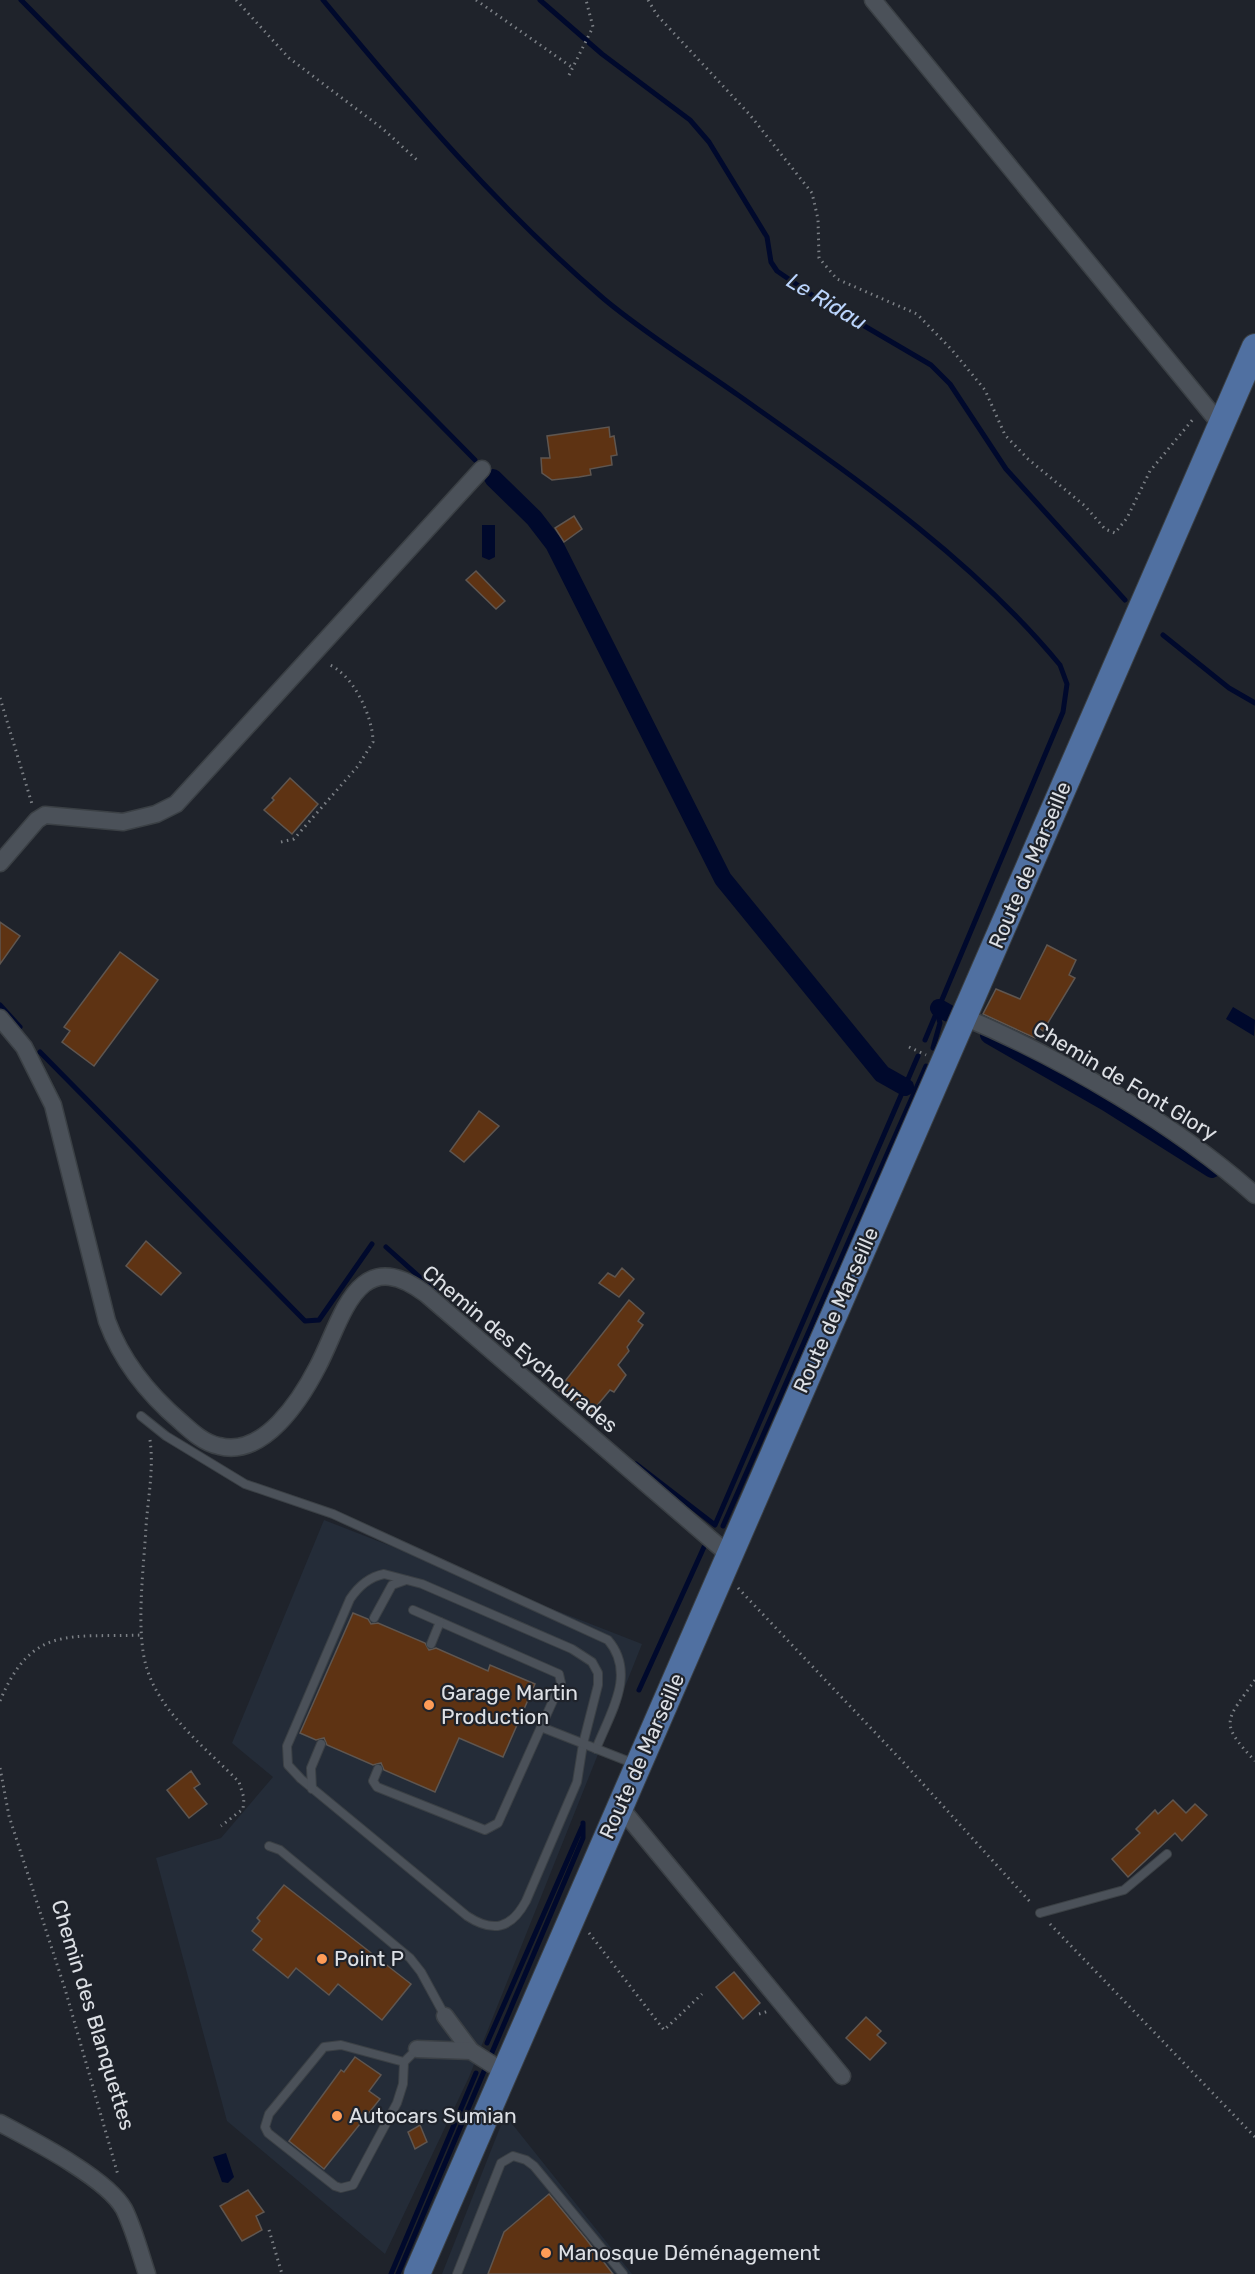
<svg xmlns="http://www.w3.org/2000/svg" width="1255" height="2274" font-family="Rubik,sans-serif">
  <rect width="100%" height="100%" fill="#1f232b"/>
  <g fill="#242c38">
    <polygon points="324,1520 642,1644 469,2077 385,2254 227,2121 156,1858 221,1838 273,1777 232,1743"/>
    <polygon points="505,2115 632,2274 442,2274"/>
  </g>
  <g fill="#00092c">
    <polygon points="482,525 495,525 495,557 489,560 482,557"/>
    <polygon points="1233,1007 1255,1020 1254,1036 1226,1019"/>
    <polygon points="226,2153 234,2177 228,2183 222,2182 213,2157"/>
  </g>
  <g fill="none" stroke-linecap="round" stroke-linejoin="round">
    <g stroke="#00092c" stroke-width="5">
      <polyline points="21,0 475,460"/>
      <path d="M323,0c87,105 177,210 281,299 42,35 90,65 134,96 113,80 233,162 322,270l7,19 -4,28 -138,328"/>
      <polyline points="540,0 602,54 690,120 709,142 767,237 771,262 777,271 815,297 931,365 950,384 1006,469 1125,600"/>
      <polyline points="1163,635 1229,688 1255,703"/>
      <polyline points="0,1005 20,1027"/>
      <polyline points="933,1048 940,1023 937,1012"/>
      <polyline points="40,1052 305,1321 319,1320 372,1244"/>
      <polyline points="386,1247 434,1290"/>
      <polyline points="636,1464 715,1525 918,1056"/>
      <polyline points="723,1526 926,1066"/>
      <polyline points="639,1690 704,1547"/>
      <polyline points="487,2043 582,1827"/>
      <polyline points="391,2274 476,2073"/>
      <polyline points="398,2274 583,1838 583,1823"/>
    </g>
    <g stroke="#00092c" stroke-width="18">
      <polyline points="493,478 534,518 554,544 723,879 882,1074 905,1087"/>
      <polyline points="939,1008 948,1013"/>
      <polyline points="989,1035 1106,1102 1212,1169"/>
    </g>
  </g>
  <g fill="#5e3313" stroke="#5f5650" stroke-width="1.5">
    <polygon points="609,427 610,437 614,436 617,455 611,456 612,465 590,469 591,475 579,477 552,480 542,473 541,458 550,458 547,436"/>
    <polygon points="574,516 582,529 564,542 555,528"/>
    <polygon points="476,571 505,601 496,609 466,580"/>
    <polygon points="290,778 318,804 292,834 264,810 274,800 272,798"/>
    <polygon points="0,922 20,936 0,964"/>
    <polygon points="1047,945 1076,960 1069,975 1075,978 1043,1031 1039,1028 1035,1038 983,1014 996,989 1020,999"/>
    <polygon points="120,952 158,980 94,1066 62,1042 70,1031 64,1027"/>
    <polygon points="479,1111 499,1126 464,1162 450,1151"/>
    <polygon points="146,1241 181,1273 161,1295 126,1266"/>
    <polygon points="622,1268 634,1279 619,1297 599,1283 608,1273 615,1277"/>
    <polygon points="629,1300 644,1313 638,1321 643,1325 627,1347 629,1351 618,1365 626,1375 614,1392 610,1390 590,1414 558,1390"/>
    <polygon points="353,1613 368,1619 371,1624 378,1623 425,1643 429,1650 436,1648 488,1671 490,1665 535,1684 503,1757 459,1738 435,1792 384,1770 381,1763 373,1765 327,1745 324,1738 316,1740 300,1733"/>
    <polygon points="191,1771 200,1784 194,1788 207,1804 189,1818 167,1790"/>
    <polygon points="1173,1800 1186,1813 1195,1804 1207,1815 1182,1841 1175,1833 1128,1877 1112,1859 1140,1833 1136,1829 1155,1810 1158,1814"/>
    <polygon points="284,1885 411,1984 382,2020 338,1984 329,1995 296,1968 288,1978 253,1950 262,1939 252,1931 260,1921 257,1918"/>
    <polygon points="734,1972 760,2003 743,2019 716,1987"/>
    <polygon points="866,2017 881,2031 877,2035 886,2043 870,2060 846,2038"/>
    <polygon points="355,2057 381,2075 369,2091 380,2099 324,2169 289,2141 341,2070 344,2072"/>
    <polygon points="420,2125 427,2142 415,2149 408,2132"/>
    <polygon points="248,2190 264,2212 256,2216 262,2230 242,2241 220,2206"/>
    <polygon points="549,2194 586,2239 613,2274 488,2274 504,2232"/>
  </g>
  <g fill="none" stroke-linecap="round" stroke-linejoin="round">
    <g stroke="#3b4045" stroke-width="10">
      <g id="lane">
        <path d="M141,1416l25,20 79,48 88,30 275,126c29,34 2,73 -12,109"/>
        <path d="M384,1574l38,10 150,65 20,13 6,11v12l-15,59 -6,38 -51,119c-15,28 -33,32 -59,15l-166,-137 -13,-14 -1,-19 63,-147c8,-12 19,-22 34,-25z"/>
        <polyline points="413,1610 559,1674 561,1683 541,1727"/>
        <polyline points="374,1618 392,1585 406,1580"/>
        <polyline points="431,1644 440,1622"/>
        <polyline points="378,1769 373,1781 377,1787 485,1830 498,1823 541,1727 635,1764"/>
        <polyline points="312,1789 311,1768 321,1744"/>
        <polyline points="269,1846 280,1850 410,1958 421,1972 445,2016"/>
        <polyline points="1040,1913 1124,1890 1167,1854"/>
        <polyline points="404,2062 403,2084 397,2103 353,2185 341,2188 335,2186 268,2133 265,2127 269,2114 324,2047 341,2045 404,2062 417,2049"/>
        <polyline points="457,2274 501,2163 513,2156 526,2160 534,2166 623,2274"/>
      </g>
    </g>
    <g stroke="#3b4045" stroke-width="19">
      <g id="street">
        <polyline points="873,0 1221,425"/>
        <polyline points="0,863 37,820 45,815 123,822 156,814 176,804 482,469"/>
        <path d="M964,1017c97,41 213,108 291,178"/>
        <path d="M0,1018l24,29 29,58 54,216c15,41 41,73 74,101 11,10 23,21 38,24 45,12 82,-47 99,-80 25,-48 39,-124 108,-72l303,261"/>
        <polyline points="620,1807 842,2076"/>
        <polyline points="445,2016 471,2051"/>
        <polyline points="417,2049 471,2051 504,2072"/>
        <path d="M0,2123c32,17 107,55 124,86 10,20 16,44 23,65"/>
      </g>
    </g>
    <g stroke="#3b4045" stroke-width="28">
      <polyline id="primary" points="417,2274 1255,347"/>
    </g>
    <g stroke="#7c8086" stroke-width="3" stroke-dasharray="1.5 4.5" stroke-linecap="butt">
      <polyline points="236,0 289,58 383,129 417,160"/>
      <polyline points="476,0 573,68"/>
      <polyline points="648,0 657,15 750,115 812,193 818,219 819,258 837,279 917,314 952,350 985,390 1005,435 1028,459 1085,506 1105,529 1115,533 1127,518 1150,471 1194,418"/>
      <polyline points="569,75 593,27 586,0"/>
      <polyline points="0,698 32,804"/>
      <path d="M281,842l13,-3 64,-73 15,-24c0,-26 -21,-70 -46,-78"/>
      <polyline points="909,1047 926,1055"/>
      <path d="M150,1440c4,29 -2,57 -4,87 -2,39 -11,105 1,142 14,45 60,80 92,113l5,16 -1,11 -22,17"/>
      <polyline points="738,1588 904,1763 1032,1904"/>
      <path d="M1255,1680c-29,41 -37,42 0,81"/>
      <path d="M0,1701c32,-77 70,-63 142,-66"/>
      <polyline points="0,1768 9,1816 65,1989 118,2175"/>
      <polyline points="1050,1924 1255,2137"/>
      <polyline points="589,1933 664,2030 702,1994"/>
      <polyline points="759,2014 769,2011"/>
      <polyline points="269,2230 282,2274"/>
    </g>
    <use href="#lane" stroke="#4b5159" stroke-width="8"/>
    <use href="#street" stroke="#4b5159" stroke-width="16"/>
    <use href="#primary" stroke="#5070a1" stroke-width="26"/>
  </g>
  <g fill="#fe9c57" stroke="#1f232b" stroke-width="2">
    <circle cx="429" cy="1705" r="6"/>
    <circle cx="322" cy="1959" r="6"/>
    <circle cx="337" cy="2116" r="6"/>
    <circle cx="546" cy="2253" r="6"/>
  </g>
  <g text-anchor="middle" stroke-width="4.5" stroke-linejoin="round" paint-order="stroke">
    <g font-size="21" fill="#dde0e5" stroke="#1f232b">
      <text transform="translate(1030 865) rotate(-67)" y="7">Route de Marseille</text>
      <text transform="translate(1125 1081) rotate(31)" y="7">Chemin de Font Glory</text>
      <text transform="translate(836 1310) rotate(-66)" y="7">Route de Marseille</text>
      <text transform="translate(520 1349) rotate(40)" y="7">Chemin des Eychourades</text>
      <text transform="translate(642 1756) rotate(-66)" y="7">Route de Marseille</text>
      <text transform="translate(93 2015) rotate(73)" y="7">Chemin des Blanquettes</text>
    </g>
    <g font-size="21" fill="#dde0e5" stroke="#1f232b" text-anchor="start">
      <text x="441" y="1700">Garage Martin<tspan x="441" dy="24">Production</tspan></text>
      <text x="334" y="1966">Point P</text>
      <text x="349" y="2123">Autocars Sumian</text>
      <text x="558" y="2260">Manosque Déménagement</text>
    </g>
    <g font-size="22" font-style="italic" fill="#bbd5fd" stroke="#1f232b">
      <text transform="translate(827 301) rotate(31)" y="8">Le Ridau</text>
    </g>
  </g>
</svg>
